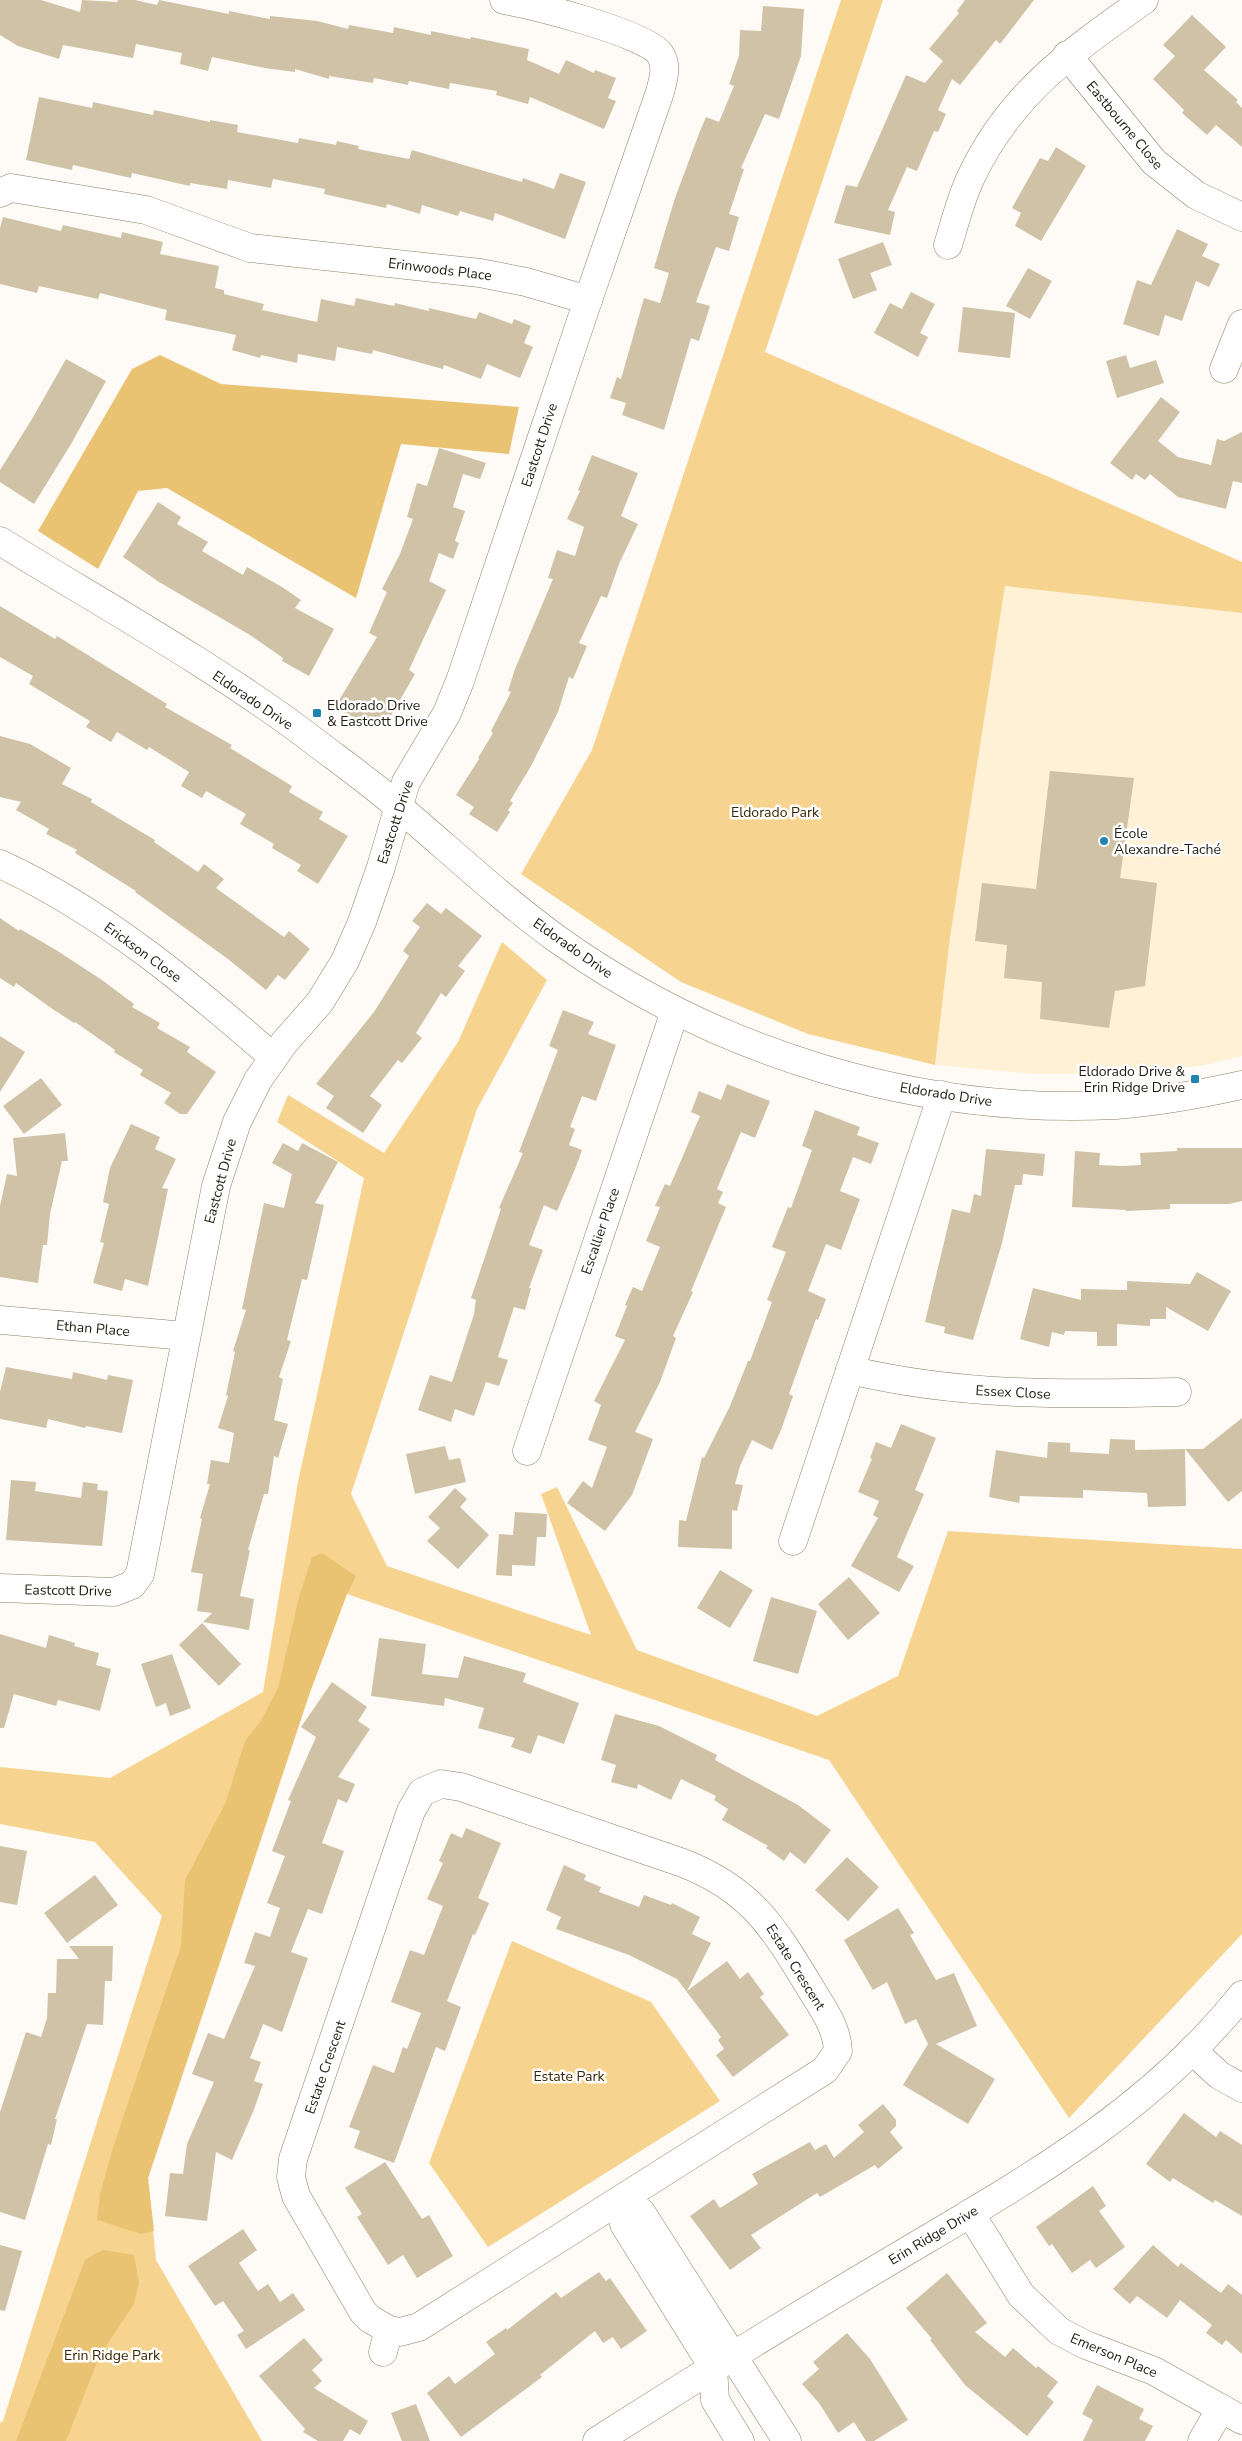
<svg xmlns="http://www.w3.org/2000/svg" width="1242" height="2441" font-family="'Nunito Sans',sans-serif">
  <rect width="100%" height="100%" fill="#fefbf6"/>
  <polygon fill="#fff1d5" points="1005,586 1242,613 1242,1056 1205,1065 1161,1071 1105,1074 1033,1074 935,1065 950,938"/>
  <g fill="#f6d48f">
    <polygon points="841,0 883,0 765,352 1242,562 1242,613 1005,586 950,938 935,1065 808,1034 681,982 521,874 592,750"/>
    <polygon points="502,942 547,980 477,1109 351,1494 387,1566 591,1635 541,1494 557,1487 637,1650 817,1716 898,1676 948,1531 1242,1549 1242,1934 1069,2118 829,1760 347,1594 310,1692 148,2178 156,2260 262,2441 0,2441 0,2423 3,2421 162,1916 95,1842 0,1824 0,1767 110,1778 263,1692 298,1482 364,1178 277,1122 288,1095 384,1153 458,1042"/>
    <polygon points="512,1941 651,2002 720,2101 488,2247 429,2163"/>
  </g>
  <g fill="#eac372">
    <polygon points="160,355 221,384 519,407 509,454 401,444 356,598 167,488 138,491 98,569 38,531 132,369"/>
    <polygon points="322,1553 356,1576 347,1594 310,1692 148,2178 154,2231 141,2234 97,2220 100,2194 113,2147 181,1946 185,1880 225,1804 245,1741 260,1722 278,1688 299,1597 312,1557"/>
    <polygon points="104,2250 134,2255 139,2283 134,2304 100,2355 66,2441 16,2441 85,2260 94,2254"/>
  </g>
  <g fill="#cfc2a7">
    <polygon points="0,0 41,0 80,12 82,0 117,2 118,0 135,0 157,5 159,0 229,14 229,11 270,19 270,16 317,21 348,29 349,25 393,33 394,27 431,35 431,31 470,39 471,37 529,49 527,60 559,74 566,60 594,73 595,70 616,78 608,98 616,101 604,129 530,97 528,104 496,95 497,91 450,83 449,89 409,81 408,85 374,78 373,83 329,76 329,79 295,69 295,72 265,68 212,57 208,71 180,64 182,53 136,44 133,58 63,45 59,59 18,46 0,35"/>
    <polygon points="965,0 1034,0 1000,44 996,40 960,85 952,79 938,110 946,114 938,132 934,131 917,171 907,167 888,210 895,212 890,235 834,223 846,185 857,187 906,75 925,83 943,61 929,49 959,13 957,11"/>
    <polygon points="763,6 804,9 801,56 779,119 765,114 741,168 744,169 729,214 739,217 729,251 716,247 696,302 710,306 699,341 691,338 664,430 622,415 626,403 610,398 617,377 621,379 644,298 660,303 669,273 654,268 675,198 700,131 706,117 719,122 734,86 729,84 739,56 740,30 761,31"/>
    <polygon points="1192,15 1226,47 1204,70 1238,100 1236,102 1242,108 1242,147 1216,125 1207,135 1182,113 1184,110 1153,79 1175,56 1163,45"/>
    <polygon points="39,97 92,108 93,102 153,115 154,110 210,122 210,120 238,125 237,132 298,143 299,138 336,145 337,141 359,146 358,149 409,159 412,150 522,182 523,178 554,189 560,173 586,182 565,239 495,213 493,221 460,211 458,216 422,205 420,214 387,204 386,208 324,194 325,189 273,179 271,188 228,180 227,189 190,183 190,186 132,173 131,178 73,165 72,170 26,160"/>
    <polygon points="1056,147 1086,166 1041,241 1015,226 1021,213 1012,208 1040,158 1048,161"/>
    <polygon points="3,217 61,231 63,225 121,238 122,232 163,242 160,254 219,266 215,288 224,290 224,294 264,304 262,310 317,322 321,299 354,306 356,298 394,306 395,303 429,311 429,308 476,319 479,312 512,324 514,319 531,326 524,343 533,347 520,378 487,364 481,379 444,365 443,369 373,350 372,354 337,347 335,361 298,354 297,363 261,355 260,358 232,350 236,335 165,320 167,310 100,293 98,299 39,286 37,293 0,284 0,228"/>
    <polygon points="1177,229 1208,244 1202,256 1220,264 1209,287 1196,281 1182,321 1165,315 1159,336 1123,324 1137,280 1151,285"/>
    <polygon points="883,242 892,265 870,273 877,290 853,299 838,259"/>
    <polygon points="1028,268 1052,281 1030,319 1006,306"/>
    <polygon points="911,292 935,304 920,333 928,337 918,357 874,333 890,303 902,309"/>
    <polygon points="963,307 1015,313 1010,358 958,352"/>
    <polygon points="1126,355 1130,368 1156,360 1164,383 1117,398 1106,361"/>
    <polygon points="66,359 106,381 71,444 34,504 0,482 0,470 32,419"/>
    <polygon points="1161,397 1180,412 1158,441 1178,457 1211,465 1217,439 1224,441 1242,432 1242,483 1233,481 1226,509 1178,497 1150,474 1145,480 1136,474 1132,480 1110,463"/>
    <polygon points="439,448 486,463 480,479 463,474 453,507 465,511 455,541 459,543 453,559 439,553 429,581 446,590 409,670 415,674 385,726 370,716 365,724 335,707 377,637 369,633 387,592 382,589 400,554 413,519 407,517 417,483 427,486"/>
    <polygon points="592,455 638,473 621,516 638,524 619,564 607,598 601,596 579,643 587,646 573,679 569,677 558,712 531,766 510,801 513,803 508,810 510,812 497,832 469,814 474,807 456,795 479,759 478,758 493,733 491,731 511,692 508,691 515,669 553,579 548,578 557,550 575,556 584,527 567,519 580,491 578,490"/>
    <polygon points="158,502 181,517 177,524 208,542 202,551 243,575 247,567 282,587 301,600 295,608 334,629 309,676 282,661 283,658 250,635 159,582 123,557"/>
    <polygon points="0,606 55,639 57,636 167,704 165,707 232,745 230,748 292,786 289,792 323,812 319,819 348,836 318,884 297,871 301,865 272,848 274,844 240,824 246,814 206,791 202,798 181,786 189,772 149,747 147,750 117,732 111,742 86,727 90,721 29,684 33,676 0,657"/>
    <polygon points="0,736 30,744 71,768 62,784 92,799 91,802 155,840 154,842 198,872 204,864 224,879 216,888 284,937 289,931 310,949 285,980 278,975 266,990 228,959 135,892 136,891 75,853 77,850 46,834 49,829 16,810 21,802 0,797"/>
    <polygon points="1050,771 1134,778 1120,878 1157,883 1145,986 1115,991 1109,1028 1040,1019 1042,982 1004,978 1007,945 975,941 982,883 1036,889"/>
    <polygon points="427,903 441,914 446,908 482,936 458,966 465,971 446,997 441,993 416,1033 422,1038 402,1063 398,1060 370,1096 382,1105 363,1133 326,1108 334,1096 316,1084 374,1012 409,956 403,951 420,927 412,921"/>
    <polygon points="0,918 19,931 20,929 56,950 102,980 134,1004 132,1007 160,1023 157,1028 190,1047 187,1052 216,1072 187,1114 180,1114 164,1103 171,1093 140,1075 143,1070 114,1052 115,1050 75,1022 74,1023 54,1010 16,983 14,987 0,978"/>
    <polygon points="563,1010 594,1022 588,1034 616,1045 596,1101 582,1096 570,1127 575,1129 569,1145 582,1150 575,1169 557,1211 544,1205 529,1245 543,1250 529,1288 531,1288 525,1310 514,1307 498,1357 508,1360 499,1386 486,1382 474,1416 455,1409 451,1422 418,1410 430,1375 452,1382 474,1314 476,1300 471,1298 501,1209 499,1208 523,1153 519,1152 558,1050 549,1046"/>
    <polygon points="0,1036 25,1052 0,1092"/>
    <polygon points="41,1078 62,1105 24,1134 3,1106"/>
    <polygon points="727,1084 770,1101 755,1138 741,1132 717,1189 723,1192 718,1203 726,1207 691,1291 693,1292 673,1336 676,1338 660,1382 635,1432 653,1439 632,1495 605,1531 567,1503 583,1481 592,1488 607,1447 588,1440 601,1405 594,1401 625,1340 615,1336 627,1306 625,1305 633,1287 642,1291 660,1247 646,1241 660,1207 655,1206 665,1184 670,1186 700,1116 691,1112 699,1091 721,1100"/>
    <polygon points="815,1110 860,1127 857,1135 879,1143 871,1164 853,1157 840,1191 860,1199 841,1250 826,1244 808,1291 826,1299 818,1320 816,1319 789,1394 793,1396 781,1430 772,1450 752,1440 740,1466 735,1484 743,1485 737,1511 732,1510 732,1549 678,1547 679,1520 686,1521 702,1457 704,1458 730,1406 748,1361 750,1361 772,1302 767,1300 786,1252 772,1247 788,1207 791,1208 812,1150 802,1146"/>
    <polygon points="131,1124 160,1137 155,1149 176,1159 162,1188 168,1189 148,1286 125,1279 122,1291 93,1283 104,1243 100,1242 109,1204 103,1202 110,1168"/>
    <polygon points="65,1133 68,1161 62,1161 50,1214 47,1245 43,1245 38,1283 0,1277 0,1206 7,1174 17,1176 13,1138"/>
    <polygon points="283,1143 298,1151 302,1143 338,1162 315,1203 324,1205 307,1280 302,1279 287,1340 291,1341 279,1377 283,1379 274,1420 288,1424 278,1458 274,1456 268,1494 264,1494 248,1550 250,1550 240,1596 254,1599 249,1630 203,1622 212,1613 197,1611 203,1574 191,1572 202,1519 200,1518 210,1484 207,1484 211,1460 229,1463 234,1433 218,1428 228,1396 226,1395 235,1352 233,1351 246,1310 242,1309 264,1203 284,1208 292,1174 272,1163"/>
    <polygon points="1177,1148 1242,1148 1242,1201 1229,1204 1170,1204 1170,1209 1126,1211 1126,1210 1072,1207 1075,1151 1100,1153 1099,1165 1123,1166 1141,1165 1140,1153 1177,1151"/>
    <polygon points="986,1149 1045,1154 1043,1176 1023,1174 1022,1185 1015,1185 1002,1243 973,1340 944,1333 945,1327 925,1322 952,1209 970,1213 974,1194 981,1196"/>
    <polygon points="1197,1272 1231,1291 1208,1331 1166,1307 1166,1319 1150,1319 1150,1326 1117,1324 1117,1346 1097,1346 1097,1332 1065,1331 1064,1335 1052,1332 1049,1347 1020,1339 1033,1288 1081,1300 1081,1289 1127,1290 1127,1281 1190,1284"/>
    <polygon points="6,1367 72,1379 73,1372 107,1380 108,1375 133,1380 122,1433 86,1426 85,1428 48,1419 46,1428 0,1419 0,1392"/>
    <polygon points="1242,1418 1242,1491 1228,1502 1185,1449 1203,1449"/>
    <polygon points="901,1424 936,1438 915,1490 924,1494 897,1557 914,1566 899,1592 851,1566 878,1518 873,1515 879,1501 858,1492 872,1459 870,1458 876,1442 891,1448"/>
    <polygon points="1110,1439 1135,1440 1135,1450 1185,1449 1186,1506 1148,1507 1147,1493 1083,1490 1083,1498 1020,1496 1019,1503 989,1497 996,1450 1047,1458 1048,1442 1070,1443 1070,1452 1109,1454"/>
    <polygon points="445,1446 449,1460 460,1458 466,1482 415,1494 406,1454"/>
    <polygon points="11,1480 36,1482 35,1491 81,1498 83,1482 98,1484 97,1490 108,1491 102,1546 6,1540"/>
    <polygon points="455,1488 467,1499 460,1507 489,1535 458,1569 427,1541 440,1528 428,1517"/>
    <polygon points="515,1512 547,1514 546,1537 537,1537 535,1566 512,1565 512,1576 496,1575 499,1534 513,1535"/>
    <polygon points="720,1570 753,1590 730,1628 697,1608"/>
    <polygon points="849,1577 880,1613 848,1640 818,1604"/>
    <polygon points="771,1597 817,1611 798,1674 753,1661"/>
    <polygon points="202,1623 241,1664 219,1686 179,1645"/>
    <polygon points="0,1634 46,1648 49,1635 75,1643 74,1646 99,1653 96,1665 111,1669 100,1711 58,1700 56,1706 14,1694 4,1728 0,1728"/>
    <polygon points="379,1638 426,1644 422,1674 458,1678 464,1656 526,1673 523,1682 579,1703 564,1744 538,1735 531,1754 511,1747 515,1738 478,1728 484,1708 445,1698 444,1706 371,1696"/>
    <polygon points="172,1654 191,1708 170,1716 166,1703 156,1707 141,1664"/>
    <polygon points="332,1682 367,1707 358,1721 370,1729 338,1777 355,1784 347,1803 338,1799 322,1843 344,1851 322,1914 308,1909 291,1952 308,1958 282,2032 263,2024 250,2058 261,2062 254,2081 263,2084 253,2112 232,2160 216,2152 207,2221 165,2216 170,2173 183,2174 187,2144 214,2082 192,2074 208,2033 224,2039 255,1966 244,1963 255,1932 270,1937 280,1908 267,1903 285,1856 272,1851 291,1801 288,1800 316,1737 301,1727"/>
    <polygon points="615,1714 659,1726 717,1755 715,1760 798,1805 831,1830 805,1864 790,1852 784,1861 766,1848 768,1846 722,1820 728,1809 714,1800 716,1796 681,1779 671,1800 638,1784 637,1789 611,1782 616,1765 601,1760"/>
    <polygon points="466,1828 501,1843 478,1898 489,1903 475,1935 473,1934 447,2001 461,2007 445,2051 436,2047 394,2163 354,2148 360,2131 349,2127 373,2065 394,2073 403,2047 407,2049 421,2013 391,2002 410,1950 424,1955 443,1906 427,1899 443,1863 439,1861 451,1833 462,1838"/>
    <polygon points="0,1846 27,1851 17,1905 0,1902"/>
    <polygon points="847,1857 879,1887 848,1921 815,1890"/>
    <polygon points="564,1865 586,1875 584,1880 601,1887 599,1892 639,1907 644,1895 671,1905 672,1903 700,1917 692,1934 711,1943 687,1991 727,1961 740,1979 748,1972 764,1994 760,1997 789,2035 733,2077 716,2055 724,2049 718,2040 721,2037 677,1979 629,1955 556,1929 561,1917 546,1910"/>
    <polygon points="95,1875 118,1905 67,1943 44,1913"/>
    <polygon points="898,1908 914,1933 910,1935 936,1980 954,1973 977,2026 936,2044 995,2079 968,2124 903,2085 928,2044 916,2019 905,2024 887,1982 873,1990 844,1940"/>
    <polygon points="69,1946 113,1946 112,1981 105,1981 103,2025 87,2024 55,2119 57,2119 51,2145 48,2144 25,2220 0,2212 0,2112 26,2032 41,2037 47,2018 48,1993 56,1993 57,1959 79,1959"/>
    <polygon points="883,2104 896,2120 896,2126 890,2132 903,2148 878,2169 875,2165 820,2197 817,2193 751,2235 761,2248 730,2270 690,2216 714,2199 720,2208 758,2184 752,2174 810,2142 815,2150 826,2144 834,2158 864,2132 858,2125"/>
    <polygon points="1184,2113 1216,2137 1220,2131 1242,2145 1242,2216 1215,2200 1213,2203 1173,2178 1170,2182 1146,2164"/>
    <polygon points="385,2162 422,2219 429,2215 453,2256 417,2278 403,2255 388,2265 357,2217 362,2214 345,2188"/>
    <polygon points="1093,2186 1106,2206 1099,2211 1125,2247 1096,2268 1090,2260 1072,2273 1052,2244 1049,2246 1036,2227"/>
    <polygon points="243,2229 257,2250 239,2263 258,2291 268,2284 280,2302 293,2293 305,2310 246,2349 237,2335 244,2331 223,2301 215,2306 188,2266"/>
    <polygon points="0,2245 22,2251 5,2311 0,2310"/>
    <polygon points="1153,2245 1178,2267 1181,2263 1221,2293 1228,2284 1242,2295 1242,2354 1226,2340 1222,2345 1206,2333 1212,2325 1180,2300 1167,2318 1137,2296 1130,2304 1113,2289"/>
    <polygon points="599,2272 606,2281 610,2278 647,2331 621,2349 613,2337 603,2343 595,2331 540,2375 542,2377 461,2437 427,2393 449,2376 455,2384 495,2354 486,2342 506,2328 507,2330 556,2292 561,2298"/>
    <polygon points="947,2273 987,2323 975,2332 1005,2357 1013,2348 1036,2368 1038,2366 1058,2382 1047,2396 1054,2402 1027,2436 965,2385 930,2340 932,2339 906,2308"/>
    <polygon points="847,2333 870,2359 908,2420 874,2441 866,2441 854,2422 838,2433 819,2403 802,2384 819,2369 813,2362"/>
    <polygon points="304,2338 323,2360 312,2370 322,2381 314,2388 368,2421 360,2435 350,2429 343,2441 318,2441 303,2432 305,2429 259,2376"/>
    <polygon points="1097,2385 1144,2409 1139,2419 1153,2426 1145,2441 1083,2441 1093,2420 1082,2414"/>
    <polygon points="416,2404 430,2441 402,2441 391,2413"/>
  </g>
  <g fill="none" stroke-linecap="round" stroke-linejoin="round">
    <g stroke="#8c7f66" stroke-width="29">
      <g id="minor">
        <polyline points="1067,55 1154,162 1196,195 1242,217"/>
        <polyline points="0,193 11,188 146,210 250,248 480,273 526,282 588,300"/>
        <path d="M948,245c7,-23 13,-47 23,-68 39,-83 101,-126 173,-177"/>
        <polyline points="1224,369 1242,324"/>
        <path d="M0,541c104,64 213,124 310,197 30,23 61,45 90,70 52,44 102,91 157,131 161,115 362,176 559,166 43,-3 85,-11 126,-20"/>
        <path d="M0,864c102,47 189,120 273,193"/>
        <polyline points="0,1320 186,1336"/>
        <path d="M850,1370c108,26 216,25 327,22"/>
        <polyline points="527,1451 675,1011"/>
        <polyline points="793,1541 942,1095"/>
        <path d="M0,1588l114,4 18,-7 8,-11 76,-388 21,-64 21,-42 26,-37 36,-41 25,-41 17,-39 19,-55 25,-85 41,-69 13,-32 128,-381 72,-208c3,-12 8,-26 0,-38 -14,-21 -128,-49 -156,-54"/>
        <path d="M441,1784l20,3 222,76c69,27 91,65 128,126 12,20 26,38 27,62l-13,19 -406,257 -19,5 -11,-2 -19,-11 -7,-7 -67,-116 -5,-19 2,-18 118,-348 11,-19z"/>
        <polyline points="1192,2050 1219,2075 1242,2088"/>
        <polyline points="620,2200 641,2212 787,2441"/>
        <polyline points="620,2200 624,2224 713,2367 715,2400 740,2441"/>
        <polyline points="970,2213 1021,2295 1059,2331 1086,2345 1154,2371 1242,2420"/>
        <polyline points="383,2352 389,2330"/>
        <path d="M597,2441c97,-62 195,-122 293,-180 129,-77 257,-146 352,-266"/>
        <polyline points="1202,2441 1221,2408"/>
      </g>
    </g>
    <use href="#minor" stroke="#fff" stroke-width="28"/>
  </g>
  <g fill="#2084ae" stroke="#fff" stroke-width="2">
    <rect x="312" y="708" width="10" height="10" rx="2.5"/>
    <circle cx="1104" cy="841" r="5"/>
    <rect x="1190" y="1074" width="10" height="10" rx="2.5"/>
  </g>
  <g text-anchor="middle" stroke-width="5" stroke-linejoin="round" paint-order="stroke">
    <g font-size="14" fill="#211c12" stroke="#fff">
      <text transform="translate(1125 125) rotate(50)" y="5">Eastbourne Close</text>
      <text transform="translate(440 269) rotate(7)" y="5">Erinwoods Place</text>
      <text transform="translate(539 445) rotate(-72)" y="5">Eastcott Drive</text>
      <text transform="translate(253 700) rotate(34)" y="5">Eldorado Drive</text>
      <text transform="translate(395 822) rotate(-72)" y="5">Eastcott Drive</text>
      <text transform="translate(573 948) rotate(35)" y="5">Eldorado Drive</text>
      <text transform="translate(143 952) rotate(36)" y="5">Erickson Close</text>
      <text transform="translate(946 1094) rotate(9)" y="5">Eldorado Drive</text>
      <text transform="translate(220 1181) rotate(-75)" y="5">Eastcott Drive</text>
      <text transform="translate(600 1231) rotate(-71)" y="5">Escallier Place</text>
      <text transform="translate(93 1328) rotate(5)" y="5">Ethan Place</text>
      <text transform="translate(1013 1392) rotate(3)" y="5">Essex Close</text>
      <text transform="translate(68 1590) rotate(1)" y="5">Eastcott Drive</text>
      <text transform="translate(796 1967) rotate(58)" y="5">Estate Crescent</text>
      <text transform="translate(325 2067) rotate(-71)" y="5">Estate Crescent</text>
      <text transform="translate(933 2235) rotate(-31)" y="5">Erin Ridge Drive</text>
      <text transform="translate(1114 2355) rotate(23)" y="5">Emerson Place</text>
    </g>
    <g font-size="14" fill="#211c12" stroke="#fff" text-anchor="start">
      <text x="327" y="710">Eldorado Drive<tspan x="327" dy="16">&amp; Eastcott Drive</tspan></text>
      <text x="1114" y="838">École<tspan x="1114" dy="16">Alexandre-Taché</tspan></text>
      <text x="1185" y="1076" text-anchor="end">Eldorado Drive &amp;<tspan x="1185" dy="16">Erin Ridge Drive</tspan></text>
    </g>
    <g font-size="14" fill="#392a05" stroke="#fff">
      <text x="775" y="817">Eldorado Park</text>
      <text x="569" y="2081">Estate Park</text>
      <text x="112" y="2360">Erin Ridge Park</text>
    </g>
  </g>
</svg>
